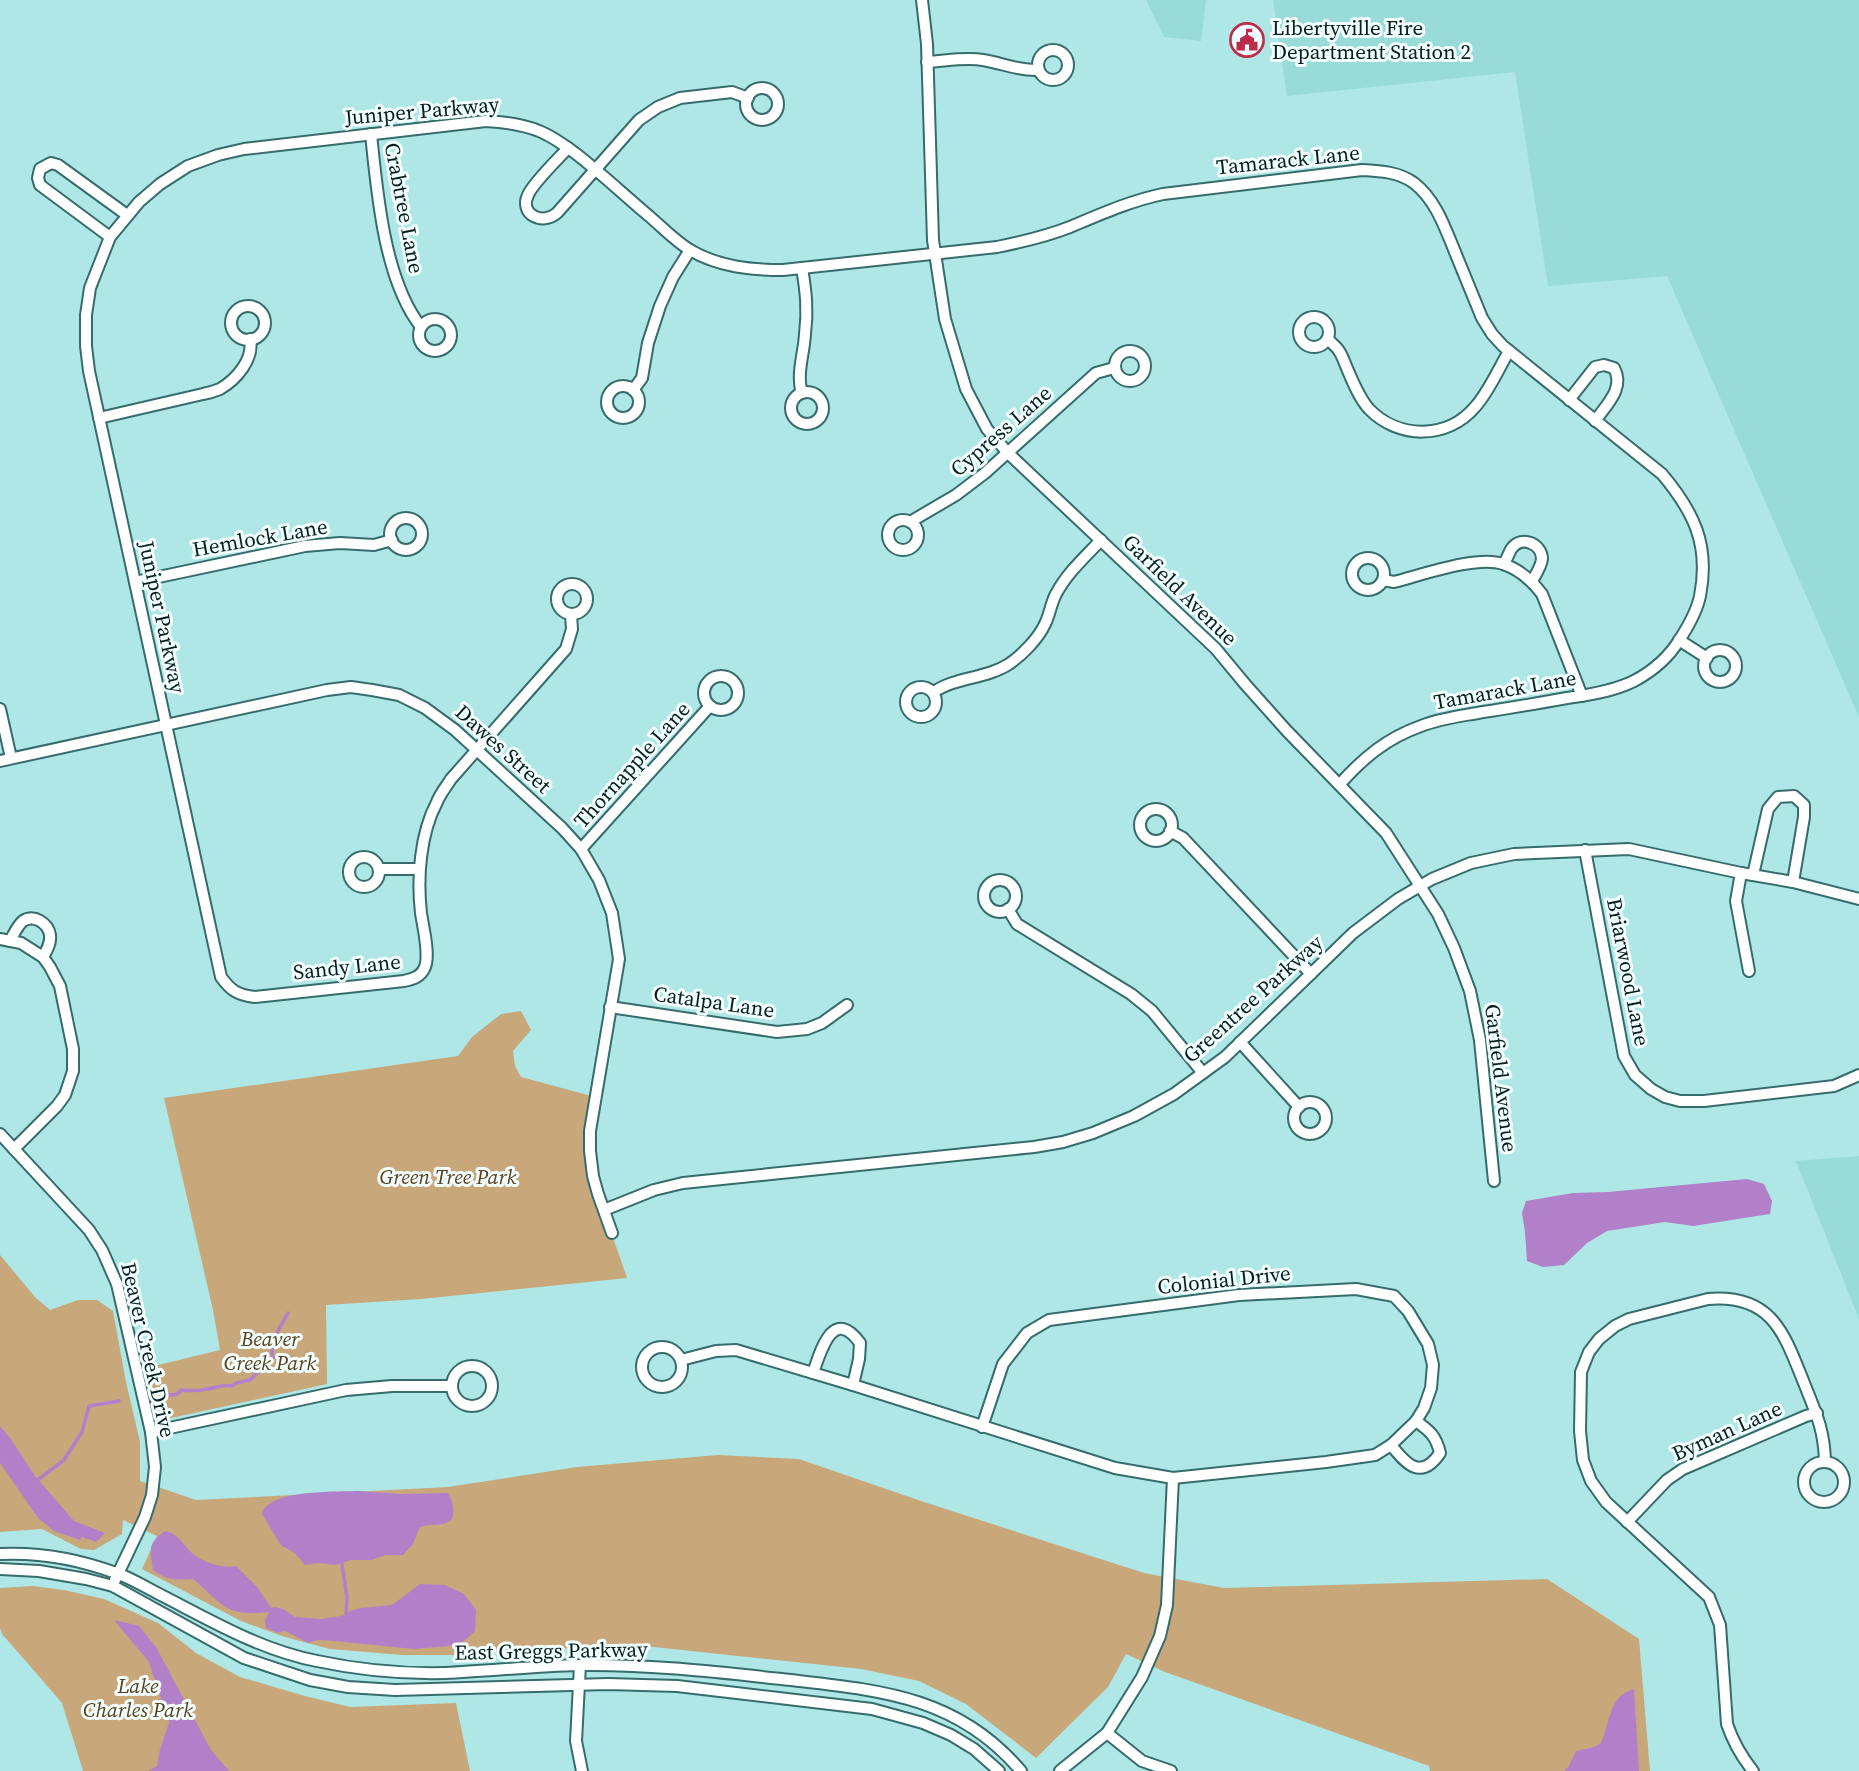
<svg xmlns="http://www.w3.org/2000/svg" width="1859" height="1771" font-family="'Source Serif 4',serif">
  <rect width="100%" height="100%" fill="#aee7e6"/>
  <g fill="#98dbd9">
    <polygon points="1146,0 1206,0 1201,41 1164,37"/>
    <polygon points="1273,0 1859,0 1859,717 1667,276 1548,286 1515,72 1287,96"/>
    <polygon points="1859,1156 1859,1319 1796,1161"/>
  </g>
  <g fill="#c8a77b">
    <polygon points="521,1011 531,1030 513,1051 515,1066 521,1077 595,1097 590,1151 609,1226 627,1278 421,1299 326,1305 327,1384 148,1423 142,1369 220,1350 213,1310 164,1098 458,1056 472,1037 501,1014"/>
    <polygon points="0,1255 35,1297 50,1310 78,1300 97,1300 113,1311 126,1382 140,1442 140,1481 196,1500 448,1487 577,1467 718,1455 799,1459 921,1501 1144,1573 1224,1588 1547,1579 1639,1639 1650,1771 1430,1771 1429,1766 1165,1672 1126,1654 1108,1687 1036,1758 966,1704 919,1681 861,1669 644,1646 540,1649 454,1655 402,1655 330,1649 285,1637 241,1621 142,1569 157,1536 123,1520 122,1534 94,1550 81,1549 42,1529 0,1532"/>
    <polygon points="33,1586 64,1590 104,1599 158,1623 196,1653 240,1677 305,1696 350,1707 456,1703 470,1771 83,1771 62,1703 23,1658 2,1634 0,1628 0,1588"/>
  </g>
  <g fill="#b180c8">
    <polygon points="1747,1179 1764,1184 1772,1201 1770,1214 1693,1226 1665,1222 1607,1231 1587,1243 1564,1265 1543,1267 1527,1261 1525,1232 1522,1213 1526,1201 1573,1193 1608,1192"/>
    <polygon points="0,1426 11,1439 35,1476 74,1521 105,1533 96,1542 82,1537 80,1540 54,1531 38,1518 0,1463"/>
    <path d="M358,1491l43,3 47,-1c5,9 7,16 4,26 -9,9 -21,4 -32,8l-7,17 -10,11h-17l-15,5h-20l-15,5 -18,-2 -13,2 -10,-12 -13,-7 -3,-4 -17,-28c6,-25 75,-22 96,-23z"/>
    <path d="M165,1531c11,2 16,10 23,18 10,12 32,20 48,17l22,22 13,20 4,-1 8,2 12,8 27,2 24,-4 4,-4 11,-3 31,-3 28,-21 25,1 19,9 12,16 -1,21 -12,11 -14,4 -35,3 -80,-8 -17,-1 -9,3 -23,-12 -7,2 -12,-5 -1,-8 4,-8c-45,5 -45,-7 -76,-33 -16,1 -26,2 -40,-9 -3,-19 -6,-27 12,-39z"/>
    <polygon points="114,1620 139,1626 156,1647 211,1750 229,1771 148,1771 157,1766 160,1749 169,1723 149,1662"/>
    <path d="M1634,1689l5,82h-75l5,-5 7,-15 18,-4 7,-4c9,-20 8,-48 33,-54z"/>
  </g>
  <g fill="none" stroke-linecap="round" stroke-linejoin="round">
    <g stroke="#b180c8" stroke-width="3.5">
      <path d="M166,1394c6,2 12,1 15,-4 9,1 17,1 26,-1 9,-1 16,-5 25,-3l4,-3 14,-3 23,-22c-4,-17 7,-30 15,-45"/>
      <polyline points="35,1482 64,1460 82,1432 89,1406 119,1401"/>
      <polyline points="342,1564 347,1597 346,1615"/>
    </g>
    <g stroke="#366c6b" stroke-width="14">
      <g id="street">
        <polyline points="922,0 927,44 933,240 945,319 966,389 987,429 1008,453 1216,649 1245,684 1287,731 1386,833 1438,914 1454,948 1470,991 1480,1040 1494,1181"/>
        <circle cx="1053" cy="65" r="15"/>
        <path d="M927,62c19,-1 38,-5 56,-2 19,3 35,11 55,10"/>
        <circle cx="762" cy="104" r="16"/>
        <path d="M371,134c6,58 13,146 50,193"/>
        <path d="M568,148c-10,11 -35,35 -40,47 -9,19 14,31 29,18l82,-93 19,-13 22,-9 52,-6 16,6"/>
        <polyline points="110,237 40,185 38,178 40,169 51,163 58,165 127,215"/>
        <path d="M802,268c4,24 6,42 3,66 -1,20 -9,40 -3,59"/>
        <circle cx="248" cy="323" r="17"/>
        <circle cx="1314" cy="332" r="15"/>
        <circle cx="435" cy="335" r="16"/>
        <path d="M1328,339c3,4 9,8 11,12 3,4 5,10 7,15 6,14 13,32 23,43 29,30 78,31 106,-2 13,-14 24,-39 34,-56"/>
        <circle cx="1130" cy="366" r="15"/>
        <circle cx="623" cy="402" r="16"/>
        <polyline points="633,390 642,378 648,343 660,306 673,277 690,250"/>
        <circle cx="807" cy="408" r="16"/>
        <path d="M1569,400l26,-33 9,-2 10,3c11,20 -7,36 -19,53"/>
        <path d="M99,418l104,-24c6,-1 12,-3 17,-5 17,-10 34,-30 30,-50"/>
        <circle cx="406" cy="534" r="16"/>
        <circle cx="903" cy="535" r="15"/>
        <polyline points="910,522 956,495 985,473 1096,373 1114,368"/>
        <circle cx="1368" cy="574" r="16"/>
        <path d="M1504,564c3,-5 5,-12 8,-16 10,-13 30,-4 30,11 -1,8 -6,15 -10,22"/>
        <path d="M1383,580l11,2c28,-7 83,-27 109,-18 16,5 29,17 39,30l40,102"/>
        <polyline points="135,582 305,546 340,543 374,545 392,540"/>
        <circle cx="572" cy="599" r="15"/>
        <path d="M571,615l1,14 -6,20 -115,130c-5,8 -11,15 -14,23 -17,32 -20,76 -16,111 2,14 9,41 4,54 -4,10 -12,12 -21,14l-149,16c-17,-2 -24,-6 -34,-20l-132,-606 -3,-25v-31l4,-27 20,-51 29,-35 21,-18 28,-18 30,-11 26,-6 242,-28c18,1 36,3 53,10 13,5 25,14 36,22 26,20 49,42 74,63 13,11 26,25 41,34 29,17 61,20 93,20l214,-23c25,-5 50,-11 73,-20 31,-13 60,-26 93,-33l199,-24c19,1 37,2 52,13 22,17 31,45 41,69 9,22 18,44 27,66l10,16 11,12 159,128c32,38 48,71 38,122 -3,15 -11,29 -20,43 -11,18 -27,32 -46,42 -20,10 -45,14 -67,17 -28,5 -56,10 -84,14 -21,4 -42,6 -62,14 -34,12 -58,32 -81,58"/>
        <polyline points="1679,640 1707,658"/>
        <circle cx="1720" cy="666" r="16"/>
        <circle cx="721" cy="693" r="17"/>
        <circle cx="921" cy="702" r="15"/>
        <path d="M934,692c21,-15 52,-13 75,-28 13,-9 29,-25 36,-40 5,-10 6,-21 11,-30 11,-21 29,-37 45,-54"/>
        <polyline points="0,709 11,758"/>
        <polyline points="0,761 327,690 351,687 372,690 399,695 425,708 455,730 562,828 581,849 599,880 612,913 619,959 590,1131 590,1151 593,1176 598,1194 612,1233"/>
        <circle cx="1156" cy="825" r="16"/>
        <polyline points="1170,831 1183,838 1311,974"/>
        <polyline points="581,849 710,706"/>
        <polyline points="1585,850 1624,1056 1635,1075 1651,1089 1665,1097 1680,1101 1704,1101 1834,1086 1859,1075"/>
        <circle cx="364" cy="872" r="15"/>
        <polyline points="379,869 419,869"/>
        <polyline points="1741,873 1736,901 1749,971"/>
        <polyline points="1753,875 1768,809 1778,797 1794,796 1804,805 1804,817 1793,882"/>
        <circle cx="1000" cy="896" r="16"/>
        <polyline points="1008,909 1017,924 1131,994 1152,1011 1203,1073"/>
        <polyline points="0,939 21,943 43,957 50,967 60,986 73,1049 73,1071 65,1095 57,1106 14,1149 0,1134"/>
        <path d="M10,941c4,-7 7,-15 13,-20 11,-7 25,2 27,14 1,8 -3,15 -7,22"/>
        <polyline points="610,1007 777,1032 807,1029 822,1023 847,1005"/>
        <polyline points="1240,1042 1299,1107"/>
        <circle cx="1310" cy="1118" r="16"/>
        <polyline points="14,1149 89,1230 102,1250 117,1284 151,1432 155,1467 152,1495 145,1517 115,1580"/>
        <polyline points="604,1210 654,1190 683,1183 1034,1147 1063,1142 1093,1133 1134,1116 1174,1094 1225,1057 1353,933 1398,899 1432,879 1471,863 1514,854 1629,849 1741,873 1793,882 1859,899"/>
        <circle cx="662" cy="1367" r="20"/>
        <polyline points="681,1360 716,1351 736,1350 853,1385 1115,1468 1173,1478 1326,1462 1375,1455 1391,1445 1416,1421 1424,1408 1431,1388 1433,1365 1428,1344 1408,1311 1394,1296 1356,1289 1239,1295 1049,1320 1027,1333 1003,1364 982,1427"/>
        <circle cx="472" cy="1386" r="20"/>
        <path d="M813,1373c8,-23 20,-67 47,-30l-1,16 -6,26"/>
        <polyline points="151,1432 346,1390 392,1386 452,1386"/>
        <path d="M1391,1445c15,19 30,36 49,8 -4,-17 -10,-22 -24,-32"/>
        <circle cx="1824" cy="1482" r="20"/>
        <polyline points="1627,1522 1667,1480 1683,1469 1806,1416 1817,1413"/>
        <path d="M0,1554c40,-2 78,5 116,19 15,5 29,14 43,21 51,26 101,56 158,67 42,9 85,13 128,12 45,-2 89,-7 134,-8 74,-1 147,8 220,16 88,10 161,18 222,90"/>
        <polyline points="0,1569 39,1571 86,1579 113,1586 244,1658 310,1680 348,1687 395,1690 608,1684 677,1686 872,1709 923,1723 951,1735 974,1749 999,1771"/>
        <polyline points="580,1665 576,1741 582,1771"/>
        <polyline points="1107,1733 1142,1761 1171,1771"/>
        <polyline points="1060,1771 1107,1733 1142,1677 1160,1636 1167,1605 1173,1478"/>
        <path d="M1753,1771c-12,-15 -20,-29 -26,-47l-7,-99 -11,-28 -103,-95 -15,-21 -8,-21 -3,-29 1,-59 8,-20 10,-13 16,-13 14,-7 79,-20c64,-5 76,34 96,84 12,30 20,46 21,78"/>
      </g>
    </g>
    <use href="#street" stroke="#fff" stroke-width="10"/>
  </g>
  <defs>
    <g id="civic-ring" transform="scale(1.75)"><circle r="9.5" fill="#f3fefe" stroke="#bc2b4a" stroke-width="1.5"/><path d="M-.6-6.5H3V-4.5H.6V-3L4-1V1h2V6H-6V1h2V-1L-.6-3ZM-1.2 2.5V6h2.4V2.5Z" fill="#bc2b4a"/></g>
  </defs>
  <g fill-rule="evenodd">
    <use href="#civic-ring" x="1247" y="40"/>
  </g>
  <g text-anchor="middle" stroke-width="6" stroke-linejoin="round" paint-order="stroke">
    <g font-size="21" fill="#071e1e" stroke="#f3fefe" text-anchor="start">
      <text x="1272" y="35">Libertyville Fire<tspan x="1272" dy="24">Department Station 2</tspan></text>
    </g>
    <g font-size="21" fill="#071e1e" stroke="#f3fefe">
      <text transform="translate(422 111) rotate(-5)" y="7">Juniper Parkway</text>
      <text transform="translate(1288 160) rotate(-6)" y="7">Tamarack Lane</text>
      <text transform="translate(404 208) rotate(79)" y="7">Crabtree Lane</text>
      <text transform="translate(1001 431) rotate(-41)" y="7">Cypress Lane</text>
      <text transform="translate(260 538) rotate(-10)" y="7">Hemlock Lane</text>
      <text transform="translate(1180 590) rotate(44)" y="7">Garfield Avenue</text>
      <text transform="translate(162 617) rotate(78)" y="7">Juniper Parkway</text>
      <text transform="translate(1505 690) rotate(-10)" y="7">Tamarack Lane</text>
      <text transform="translate(503 749) rotate(42)" y="7">Dawes Street</text>
      <text transform="translate(632 765) rotate(-48)" y="7">Thornapple Lane</text>
      <text transform="translate(347 967) rotate(-6)" y="7">Sandy Lane</text>
      <text transform="translate(1628 972) rotate(79)" y="7">Briarwood Lane</text>
      <text transform="translate(1253 999) rotate(-42)" y="7">Greentree Parkway</text>
      <text transform="translate(714 1002) rotate(8)" y="7">Catalpa Lane</text>
      <text transform="translate(1501 1078) rotate(83)" y="7">Garfield Avenue</text>
      <text transform="translate(1224 1280) rotate(-6)" y="7">Colonial Drive</text>
      <text transform="translate(148 1350) rotate(77)" y="7">Beaver Creek Drive</text>
      <text transform="translate(1727 1431) rotate(-24)" y="7">Byman Lane</text>
      <text transform="translate(551 1651) rotate(-1)" y="7">East Greggs Parkway</text>
    </g>
    <g font-size="21" font-style="italic" fill="#594220" stroke="#f3fefe">
      <text x="448" y="1184">Green Tree Park</text>
      <text x="270" y="1346">Beaver<tspan x="270" dy="24">Creek Park</tspan></text>
      <text x="138" y="1693">Lake<tspan x="138" dy="24">Charles Park</tspan></text>
    </g>
  </g>
</svg>
